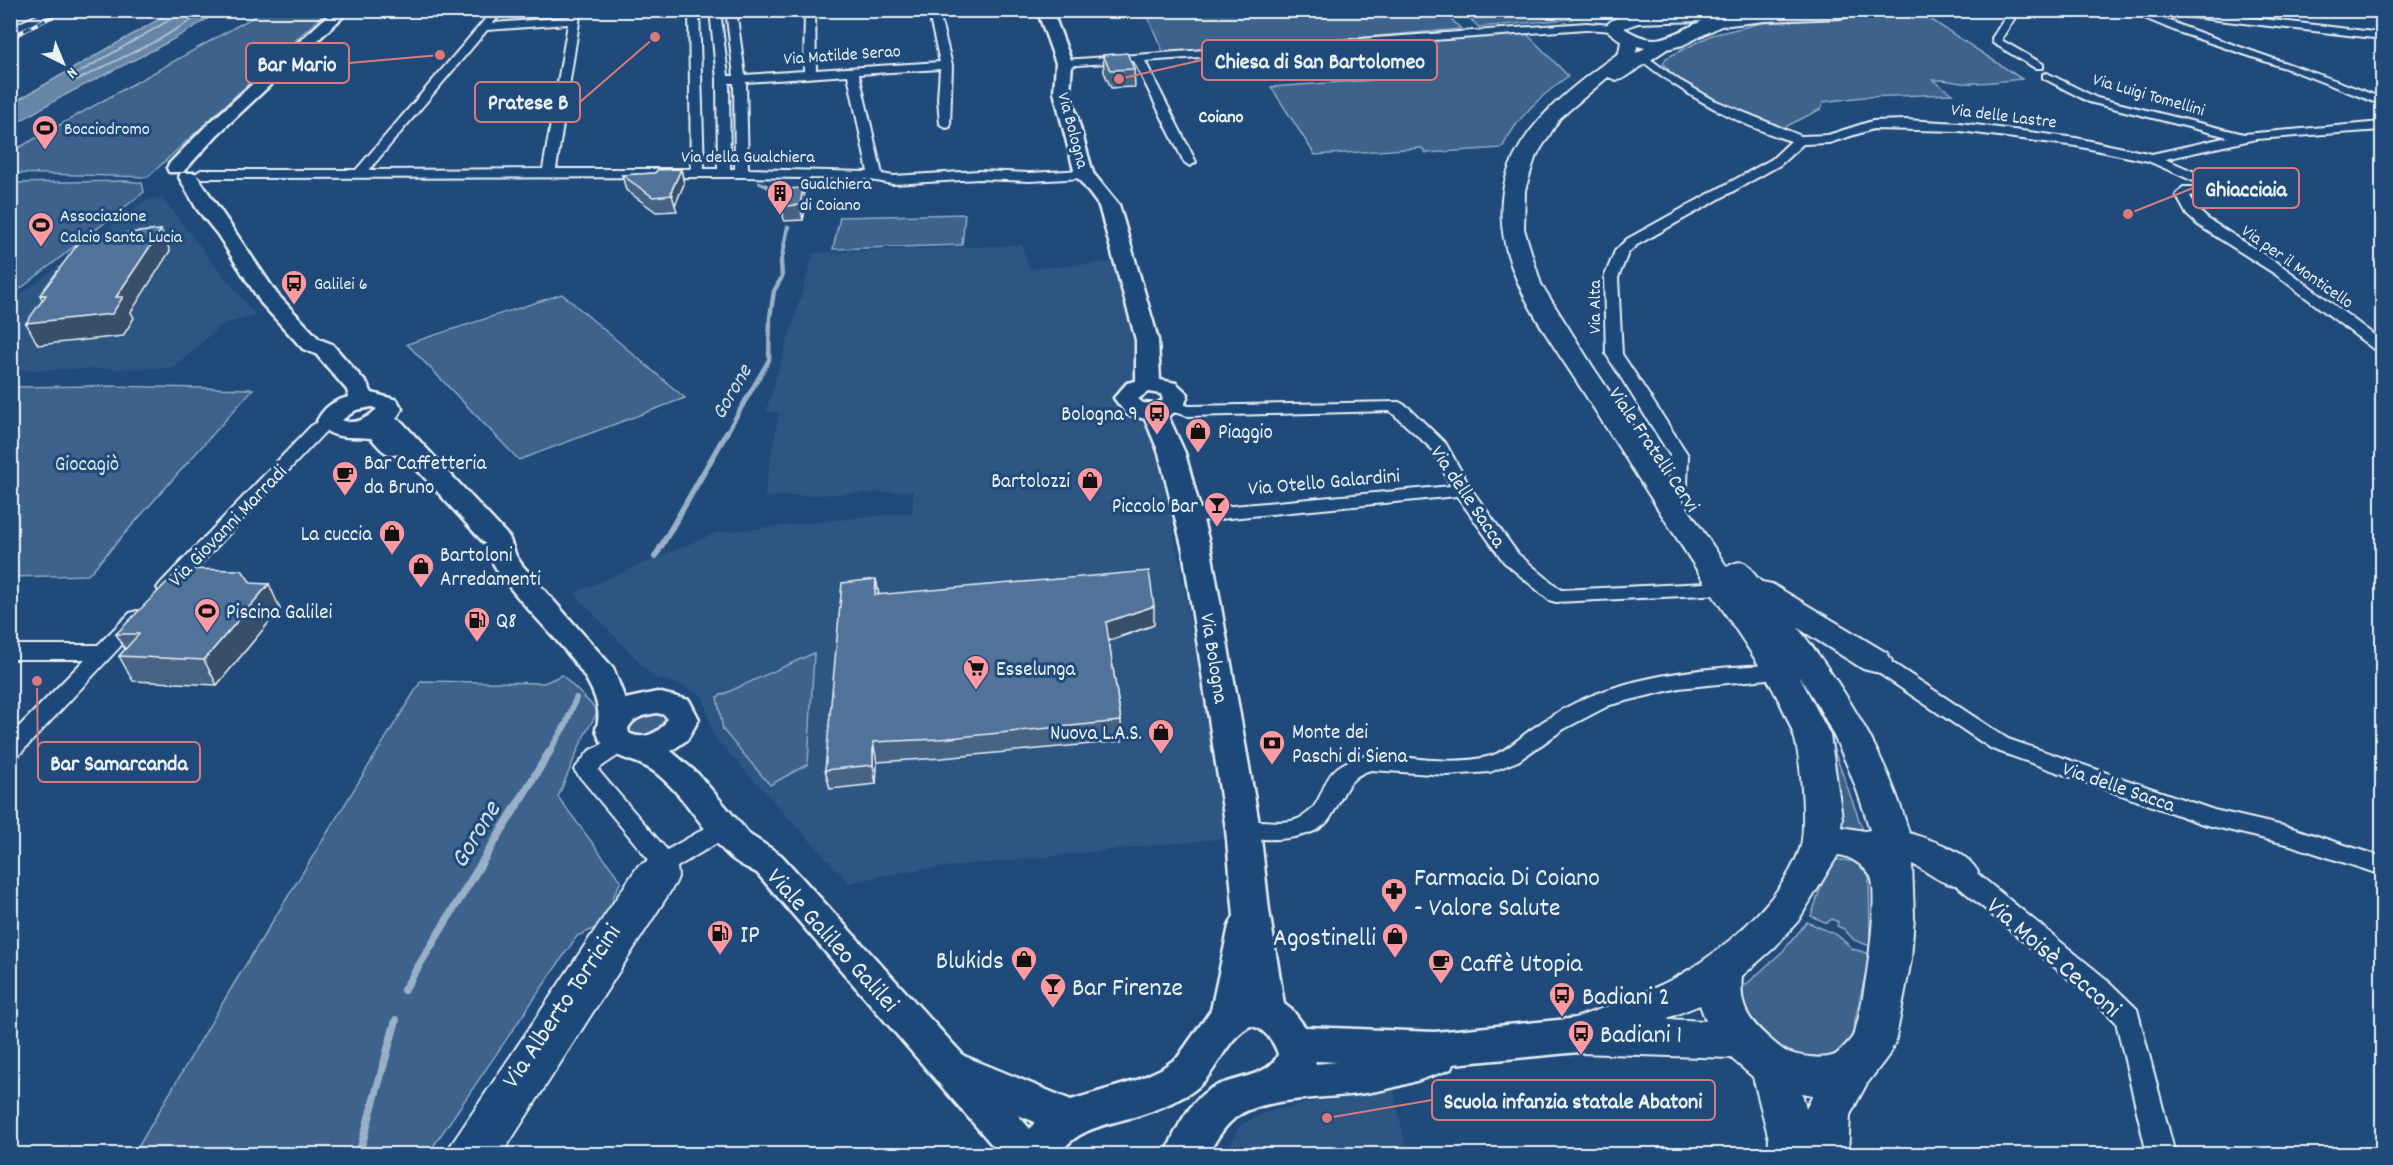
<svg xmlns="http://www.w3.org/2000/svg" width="2393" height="1165" font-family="Dekko,sans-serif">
  <rect width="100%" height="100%" fill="#1f4a7a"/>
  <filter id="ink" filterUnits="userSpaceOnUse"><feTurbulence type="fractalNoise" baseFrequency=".0167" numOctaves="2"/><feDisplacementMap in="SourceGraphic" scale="12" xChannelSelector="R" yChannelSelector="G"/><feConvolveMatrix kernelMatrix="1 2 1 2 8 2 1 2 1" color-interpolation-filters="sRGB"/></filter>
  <g filter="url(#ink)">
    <g fill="#2e5683">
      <polygon points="162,198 255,315 221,325 174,368 11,370 11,302 144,201"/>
      <polygon points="1022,245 1029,269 1115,262 1174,532 1210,734 1226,838 907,871 849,883 713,736 703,696 676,683 654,678 574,593 715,533 913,512 913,491 764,497 779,413 766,411 814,253"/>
      <polygon points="1394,1090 1407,1154 1225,1154 1241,1124 1267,1112 1338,1097"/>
    </g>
    <g fill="#3c628c" stroke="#92aac2" stroke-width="1.5">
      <path d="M1992,10l2,2 -67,5 95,62c-20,2 -40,5 -60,4 -10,-1 -17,-4 -29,-3l19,14 -89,3 -40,5 -2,7 -40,20c-39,-16 -82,-30 -115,-58l3,-1 -6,-6 3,-6 46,-23 50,-12 192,-12z"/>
      <polygon points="264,11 327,11 148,177 11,173 11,152"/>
      <polygon points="1145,11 1443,11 1461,29 1164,54"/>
      <polygon points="1461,11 1561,11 1572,19 1479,27"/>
      <path d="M1526,33l42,43c-29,22 -50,40 -66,72l-76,5 -4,-5 -107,7 -44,-68 102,-7 -24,-33z"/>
      <polygon points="127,181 142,183 144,192 11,296 11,183"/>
      <polygon points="965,214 962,245 833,249 840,217"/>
      <polygon points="562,294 685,398 519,460 407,344"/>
      <polygon points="103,386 253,389 88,575 11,577 11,387"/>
      <polygon points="814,653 808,764 770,785 723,730 717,697"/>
      <polygon points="562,675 598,711 583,738 558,797 621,881 612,899 618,912 612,921 577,936 428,1154 134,1154 232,987 421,681 544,683"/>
      <polygon points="656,709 669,717 663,730 645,737 629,733 627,729 629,721"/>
      <polygon points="1831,742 1865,836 1835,828"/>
      <polygon points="1831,859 1852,861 1869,870 1870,946 1854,940 1844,929 1837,926 1838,922 1832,919 1827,923 1811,916"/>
      <path d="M1807,922l30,13 16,14 17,5 -19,84 -18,18c-12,0 -27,2 -38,-1 -32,-9 -49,-32 -58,-62l46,-42z"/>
    </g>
    <path fill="#6685a7" stroke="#9ab0c7" stroke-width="1.5" d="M175,10l44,1c-65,45 -142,72 -208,116v-23z"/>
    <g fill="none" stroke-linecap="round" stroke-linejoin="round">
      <polyline stroke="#b4c6d8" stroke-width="1.5" points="177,10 173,18 73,76 71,80 75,81 160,39 208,10"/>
      <polyline stroke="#9ab0c7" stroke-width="4" points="760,183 773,189"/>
      <g stroke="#9ab0c7" stroke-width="4.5">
        <polyline points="770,188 781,193"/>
        <polyline points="726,434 769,360 770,317 774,291 782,277 781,262 788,227"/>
      </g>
      <g stroke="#9ab0c7" stroke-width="6">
        <polyline points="655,557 727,432"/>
        <polyline points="549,752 566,724 576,698"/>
      </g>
      <g stroke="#9ab0c7" stroke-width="8">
        <polyline points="404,990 550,751"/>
        <polyline points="359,1154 396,1020"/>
      </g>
      <g stroke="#e8f1f8" stroke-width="4">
        <g id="street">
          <polygon points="29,10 44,10 10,25 10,18"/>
          <path d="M493,10h11l-11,13 77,-6 1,-7h10l-25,159h135l-2,-159h10l5,159h14l-1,-89 -7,-70h10l8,66h6l-8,-66h10l9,65 59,-4 1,-61h10l1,60 124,-8 -12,-52h10l14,55 -2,62 -4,1 -6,-4 -2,-25 2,-30 -81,5 23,100 11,2 86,-5 51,2 54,-3 6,4 -6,4 -54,3 -51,-2 -86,5 -28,-5 -123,-2 -541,1 -6,-4 6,-4h155zM568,24l-25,145 -174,1 118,-140zM848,75l20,97 -120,-3 -2,-87zM729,83h5l1,86h-5z"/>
          <polygon points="1604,10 1626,10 1651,18 1646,21"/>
          <polygon points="1841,10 1896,10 1891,13 1843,16 1838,13"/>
          <polygon points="2010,10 2020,10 2002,38 2003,41 2043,64 2043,68 2035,68 1993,43 1992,38"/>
          <path d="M2135,10c18,0 35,12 52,18 65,24 131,45 195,70v7l-91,-35 -113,-38 -41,-17z"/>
          <polygon points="2152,10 2188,10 2382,33 2382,39 2157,13"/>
          <polygon points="1586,23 1613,25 1618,28 1613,31 1586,29 1145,61 1196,162 1190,166 1184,162 1134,61 1064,66 1058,63 1064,60"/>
          <path d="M1642,53l37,27 35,20 87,36 27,-1 44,-14 33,-1 55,3 116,15 76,16 76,-17 -139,-35 -46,-24v-4l4,-1 50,25 147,36 138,-12v8l-126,9 -91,20 64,28 2,3c-11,11 -28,2 -41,6l8,14 10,9 77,49 97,73v12l-6,-2 -101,-77 -77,-49 -11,-10 -11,-20 7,-8h24l-59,-26 -72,-15 -116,-15 -87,-2 -44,14 -26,1 -23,21 -143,80 -9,8 -10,25 4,76 66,101 -1,31 -3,4h-12l-3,-4 1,-31 -64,-101 -2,-76 11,-27 12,-12 145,-80 19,-18c-55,-17 -108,-47 -153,-83v-4z"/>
          <polygon points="1172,401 1189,406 1399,402 1408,407 1446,444 1471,489 1518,554 1561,590 1726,582 1733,584 1736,588 1733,592 1726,594 1556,602 1549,600 1504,562 1457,496 1189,522 1182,520 1180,516 1182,512 1189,510 1451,486 1433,450 1390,411 1188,416 1166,410 1164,406 1166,402"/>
          <polygon points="329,416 335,417 337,421 323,434 174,592 160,592 157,588 160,584 311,426"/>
          <polygon points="137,611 144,613 147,617 144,621 18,756 10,758 10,736 85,659 10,659 10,645 98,645 130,613"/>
          <polygon points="1875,654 1882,656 2008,739 2214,810 2292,828 2382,857 2382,875 2290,845 2203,824 1992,749 1868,666 1865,661 1868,656"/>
          <path d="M1780,665l7,2 3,5 -3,5 -108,11 -69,17 -46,24 -46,32 -28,11 -43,3 -76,-5c-27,7 -28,31 -43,51 -17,21 -70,21 -93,14l-4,-6 4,-6c21,-7 47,5 67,-6 30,-18 11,-49 62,-61 11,-3 24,0 36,1 28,3 62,7 91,-1 16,-5 28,-18 41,-27 14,-10 29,-19 43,-26 59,-29 140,-37 205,-38z"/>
          <path d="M620,735l8,3 3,5c-7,12 -23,17 -33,27l69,80 49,-28 8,-3 8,3 4,6 -4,6 -55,33 1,10 -3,7 -173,270h-55l4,-9 187,-279 11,-6 -75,-90 15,-19z"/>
          <polygon points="1958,863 1967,865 2106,979 2137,1009 2175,1154 2147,1154 2116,1022 2088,995 1949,879 1946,872 1949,865"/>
        </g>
      </g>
      <g stroke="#e8f1f8" stroke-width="5">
        <g id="secondary">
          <polygon points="334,10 350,10 217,135 183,172 169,172 167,168 169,164 205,127"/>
          <path d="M1037,10h15l20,53 -2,29 23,81 26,32 35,120 4,15 2,40 16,3 12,11 -4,13 -16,9 17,37 26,97 49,279 9,81 15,94 9,7 12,16 130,5 144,-14 14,5 6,12 -6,12 -14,5 -126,12 -2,5c-25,9 -53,19 -80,23 -37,7 -101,4 -132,23 -14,9 -23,25 -31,39h-42c8,-22 23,-52 44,-65 20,-12 61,-12 68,-35 -4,-12 -14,-27 -28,-28 -30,17 -31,52 -65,70 -15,8 -32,15 -48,20 -27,8 -61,12 -77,38h-60l-243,-281c-11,-6 -23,-11 -31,-20 -25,-25 -42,-58 -70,-80 -23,-18 -52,-11 -60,-44 21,-56 -99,-130 -110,-184l-84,-92c-15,6 -21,-4 -31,-15 -21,-2 -41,3 -54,-17 7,-14 16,-20 32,-24l-2,-7 -31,-36 -13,-5 -42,-46 -43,-68 -21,-26 -18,-32 2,-4h14l82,121 42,45 13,5 35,40 5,9 25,7 5,9 -6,10 5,2 108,116 7,19 6,9 91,103 12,31 32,-7 32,8 10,19 -12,21 -16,11 27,23 52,61 31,20 183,201 107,44 64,-19 26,-12 17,-12 33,-47 18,-84 5,-10 -8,-87 -43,-279 -24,-97 -14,-34 -19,-5 -12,-16 13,-15 9,-2v-41l-4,-15 -33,-119 -24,-32 -21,-82 2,-29zM1148,392l13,2 2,6 -7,4 -13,-1 -5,-4zM372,407l5,2c-10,9 -22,17 -35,11l14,-10zM657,713l8,2 2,4c-6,14 -25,22 -38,14l-1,-4c5,-12 17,-14 29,-16zM1316,1061l21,1 -22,2zM1018,1115l17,7 -5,7z"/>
        </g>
      </g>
      <g stroke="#e8f1f8" stroke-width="4">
        <path id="primary" d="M1704,10h26l-6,5 49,-5h77l1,3 -8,5 -78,3 -44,5 -38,19 -16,4 -45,30 -6,1 -8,-3 -48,41 -25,40 -10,32 -1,39 17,55 52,83 134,200c24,-14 22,7 35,15 3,1 7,1 10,2l115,69 5,8 -5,8 -12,3 -12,-3 -65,-41c48,61 90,130 111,205 24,8 56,16 69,39l-6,11c-27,8 -37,-8 -60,-19l2,52 -3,44 -16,83 -7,13 -22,29 -16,30 -2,39h-80l1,-15 -16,-62 -22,-19 -152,-5 -15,-5 -7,-13 7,-13c33,-12 78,-27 109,-43 47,-25 109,-78 127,-130 7,-20 1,-96 -7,-116 -17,-48 -52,-95 -80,-138 -45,-71 -91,-142 -136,-213 -36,-56 -85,-120 -74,-191 10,-61 69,-105 116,-138l2,-12 -17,-13c18,-25 73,-13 100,-18zM1702,21c-30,13 -45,29 -78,7l14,-5zM1637,46l8,2 -9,5zM1799,676c32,46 55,100 71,154l-5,1 -24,-4 1,-10 -12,-82zM1838,855c12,1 27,11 33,22 9,20 -8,139 -18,159 -3,5 -11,13 -15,17 -10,9 -42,3 -53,-2 -5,-3 -10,-8 -15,-12 -22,-19 -31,-32 -28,-63l33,-29 23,-26zM1700,1005l6,16 -41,-2zM1802,1093l11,2 -7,14z"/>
      </g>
      <use href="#street" fill="#1f4a7a" fill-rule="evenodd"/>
      <use href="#secondary" fill="#1f4a7a" fill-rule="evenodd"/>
      <use href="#primary" fill="#1f4a7a" fill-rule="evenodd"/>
      <g stroke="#e8f1f8" stroke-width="4.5">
        <polyline id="rail" points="10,38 64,10"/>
      </g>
      <use href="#rail" stroke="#1f4a7a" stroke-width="3" stroke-dasharray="8" stroke-linecap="butt"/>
    </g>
    <g fill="#466384" stroke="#e8f1f8" stroke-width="1.5">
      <polygon points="1103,55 1134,69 1135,87 1111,88 1104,72"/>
      <polygon points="681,169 684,184 675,205 677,211 656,212 626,190 622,175 655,173"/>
      <polygon points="806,204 803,220 784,221 782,206"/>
      <polygon points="876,579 879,595 1154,625 1109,641 1121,721 1122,741 942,758 877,762 876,784 830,789 825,770"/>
      <polygon points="251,583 280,609 217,685 133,681 119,656 125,649 116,634"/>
    </g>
    <g fill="#39506b" stroke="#e8f1f8" stroke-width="1.5">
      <polygon points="681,169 684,184 675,205 671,192"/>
      <polygon points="803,188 806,204 803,220 800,205"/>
      <polygon points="161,230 170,251 131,312 134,318 123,336 38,345 26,323 116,297"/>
      <polygon points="40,295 46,295 51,317"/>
      <polygon points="876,579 879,598 875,595"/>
      <polygon points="269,584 280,609 217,685 204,660"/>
      <polygon points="1154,606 1154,625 1107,641 1106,622"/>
      <polygon points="873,742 877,762 876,784 873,765"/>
    </g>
    <g fill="#517399" stroke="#e8f1f8" stroke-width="1.5">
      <polygon points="1127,53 1134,69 1110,70 1103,55"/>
      <polygon points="681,169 671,192 673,195 653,197 622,175 655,173 657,170"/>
      <polygon points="803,188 800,205 782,206 785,189"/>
      <polygon points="161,230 116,297 123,297 112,314 26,323 46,295 40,295 83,237"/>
      <polygon points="180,569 242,570 251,583 269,584 204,660 119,656 139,634 116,634"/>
      <polygon points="1149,571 1154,606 1106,622 1121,721 939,739 873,742 873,765 825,770 842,583 876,579 875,595"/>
    </g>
  </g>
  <defs>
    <g id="stadium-pin" transform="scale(1.35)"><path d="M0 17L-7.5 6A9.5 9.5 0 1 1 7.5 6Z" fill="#ff9aa2" stroke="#1f4a7a"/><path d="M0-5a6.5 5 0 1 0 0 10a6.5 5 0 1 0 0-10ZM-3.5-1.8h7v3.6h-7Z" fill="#111"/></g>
    <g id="building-pin" transform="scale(1.35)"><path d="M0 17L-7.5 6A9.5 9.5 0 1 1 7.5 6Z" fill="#ff9aa2" stroke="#1f4a7a"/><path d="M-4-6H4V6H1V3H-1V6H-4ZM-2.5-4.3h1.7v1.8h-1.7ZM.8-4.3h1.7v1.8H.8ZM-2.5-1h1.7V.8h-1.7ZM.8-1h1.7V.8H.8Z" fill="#111"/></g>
    <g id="bus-pin" transform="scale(1.35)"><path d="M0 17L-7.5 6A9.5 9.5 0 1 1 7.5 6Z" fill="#ff9aa2" stroke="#1f4a7a"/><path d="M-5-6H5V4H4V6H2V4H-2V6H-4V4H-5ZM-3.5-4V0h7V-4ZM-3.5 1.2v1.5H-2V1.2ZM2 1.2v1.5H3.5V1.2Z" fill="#111"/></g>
    <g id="shop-pin" transform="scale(1.35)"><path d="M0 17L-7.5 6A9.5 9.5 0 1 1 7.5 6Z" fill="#ff9aa2" stroke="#1f4a7a"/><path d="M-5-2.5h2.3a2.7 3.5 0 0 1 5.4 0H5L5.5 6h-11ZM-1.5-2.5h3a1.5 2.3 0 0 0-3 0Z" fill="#111"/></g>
    <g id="cafe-pin" transform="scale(1.35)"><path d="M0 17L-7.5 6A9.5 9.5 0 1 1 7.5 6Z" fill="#ff9aa2" stroke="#1f4a7a"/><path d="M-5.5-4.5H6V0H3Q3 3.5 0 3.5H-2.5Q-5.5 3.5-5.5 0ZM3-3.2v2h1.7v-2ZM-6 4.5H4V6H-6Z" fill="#111"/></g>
    <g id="bar-pin" transform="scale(1.35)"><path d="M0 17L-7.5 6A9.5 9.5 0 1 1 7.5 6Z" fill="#ff9aa2" stroke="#1f4a7a"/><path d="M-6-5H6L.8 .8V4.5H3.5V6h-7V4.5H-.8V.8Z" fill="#111"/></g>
    <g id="fuel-pin" transform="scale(1.35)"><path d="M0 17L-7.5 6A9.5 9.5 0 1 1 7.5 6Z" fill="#ff9aa2" stroke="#1f4a7a"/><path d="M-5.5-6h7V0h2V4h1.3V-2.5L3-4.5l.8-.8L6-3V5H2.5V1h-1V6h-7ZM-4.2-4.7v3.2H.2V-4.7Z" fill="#111"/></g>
    <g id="supermarket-pin" transform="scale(1.35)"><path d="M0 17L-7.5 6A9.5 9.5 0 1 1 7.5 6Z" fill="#ff9aa2" stroke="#1f4a7a"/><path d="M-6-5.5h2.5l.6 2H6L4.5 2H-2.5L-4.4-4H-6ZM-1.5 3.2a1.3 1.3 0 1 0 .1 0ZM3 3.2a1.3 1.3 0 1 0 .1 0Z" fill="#111"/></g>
    <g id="bank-pin" transform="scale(1.35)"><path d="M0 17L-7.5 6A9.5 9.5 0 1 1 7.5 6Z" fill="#ff9aa2" stroke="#1f4a7a"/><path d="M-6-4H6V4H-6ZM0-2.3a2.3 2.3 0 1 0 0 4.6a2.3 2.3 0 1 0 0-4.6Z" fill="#111"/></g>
    <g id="pharmacy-pin" transform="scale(1.35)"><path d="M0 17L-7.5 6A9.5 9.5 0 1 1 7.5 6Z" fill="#ff9aa2" stroke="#1f4a7a"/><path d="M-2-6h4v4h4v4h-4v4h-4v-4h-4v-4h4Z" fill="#111"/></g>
  </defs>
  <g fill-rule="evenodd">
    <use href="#stadium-pin" x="45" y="128"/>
    <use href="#building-pin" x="780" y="193"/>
    <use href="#stadium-pin" x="41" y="225"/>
    <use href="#bus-pin" x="294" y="283"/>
    <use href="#bus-pin" x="1157" y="413"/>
    <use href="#shop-pin" x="1198" y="431"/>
    <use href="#cafe-pin" x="345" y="474"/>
    <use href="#shop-pin" x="1090" y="480"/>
    <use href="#bar-pin" x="1217" y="505"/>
    <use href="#shop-pin" x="392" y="533"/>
    <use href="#shop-pin" x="421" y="566"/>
    <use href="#stadium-pin" x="207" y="611"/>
    <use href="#fuel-pin" x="477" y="620"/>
    <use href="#supermarket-pin" x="976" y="668"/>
    <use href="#shop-pin" x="1161" y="732"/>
    <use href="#bank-pin" x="1272" y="743"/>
    <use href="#pharmacy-pin" x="1394" y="891"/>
    <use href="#fuel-pin" x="720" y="933"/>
    <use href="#shop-pin" x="1395" y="936"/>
    <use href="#shop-pin" x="1024" y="959"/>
    <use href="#cafe-pin" x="1441" y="962"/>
    <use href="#bar-pin" x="1053" y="986"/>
    <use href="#bus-pin" x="1562" y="995"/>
    <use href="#bus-pin" x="1581" y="1033"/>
  </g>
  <g text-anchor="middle" stroke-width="6" stroke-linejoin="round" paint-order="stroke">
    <g font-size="18" fill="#e8f1f8" stroke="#1f4a7a">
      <text transform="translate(842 54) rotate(-4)" y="6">Via Matilde Serao</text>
      <text transform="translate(2149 94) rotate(16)" y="6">Via Luigi Tomellini</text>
      <text transform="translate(2004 115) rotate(7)" y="6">Via delle Lastre</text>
      <text transform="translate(1074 130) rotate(75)" y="6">Via Bologna</text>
      <text x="748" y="162">Via della Gualchiera</text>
      <text transform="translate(2298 266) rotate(35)" y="6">Via per il Monticello</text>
      <text transform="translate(1594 307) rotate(-90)" y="6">Via Alta</text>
    </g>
    <g font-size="18" font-weight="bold" fill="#e8f1f8" stroke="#1f4a7a">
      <text x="1221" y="122">Coiano</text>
    </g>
    <g font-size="18" fill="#e8f1f8" stroke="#1f4a7a" text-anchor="start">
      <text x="64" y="134">Bocciodromo</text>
      <text x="800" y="189">Gualchiera<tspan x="800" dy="21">di Coiano</tspan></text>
      <text x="60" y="221">Associazione<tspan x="60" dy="21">Calcio Santa Lucia</tspan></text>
      <text x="314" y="289">Galilei 6</text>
    </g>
    <g font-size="21" fill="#e8f1f8" stroke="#1f4a7a" text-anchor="start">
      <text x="1138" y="420" text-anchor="end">Bologna 9</text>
      <text x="1218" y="438">Piaggio</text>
      <text x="364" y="469">Bar Caffetteria<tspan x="364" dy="24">da Bruno</tspan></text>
      <text x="1070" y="487" text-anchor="end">Bartolozzi</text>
      <text x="1198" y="512" text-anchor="end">Piccolo Bar</text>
      <text x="372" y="540" text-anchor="end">La cuccia</text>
      <text x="440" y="561">Bartoloni<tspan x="440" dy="24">Arredamenti</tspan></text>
      <text x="226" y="618">Piscina Galilei</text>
      <text x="496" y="627">Q8</text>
      <text x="996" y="675">Esselunga</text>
      <text x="1292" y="738">Monte dei<tspan x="1292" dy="24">Paschi di Siena</tspan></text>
      <text x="1142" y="739" text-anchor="end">Nuova L.A.S.</text>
    </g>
    <g font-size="21" fill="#e8f1f8" stroke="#1f4a7a">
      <text transform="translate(1655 449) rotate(56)" y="7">Viale Fratelli Cervi</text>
      <text transform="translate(1324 481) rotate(-5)" y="7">Via Otello Galardini</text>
      <text transform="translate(1469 496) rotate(56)" y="7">Via delle Sacca</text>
      <text transform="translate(227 525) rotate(-46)" y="7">Via Giovanni Marradi</text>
      <text transform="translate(1215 658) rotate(81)" y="7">Via Bologna</text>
      <text transform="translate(2119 786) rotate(19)" y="7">Via delle Sacca</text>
    </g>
    <g font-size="21" fill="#d7e3ed" stroke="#1f4a7a">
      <text x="87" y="470">Giocagiò</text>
    </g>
    <g font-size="22" font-style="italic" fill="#d4e1ec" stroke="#1f4a7a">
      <text transform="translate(730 391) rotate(-60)" y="8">Gorone</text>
    </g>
    <g font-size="26" fill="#e8f1f8" stroke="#1f4a7a" text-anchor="start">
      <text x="1414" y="885">Farmacia Di Coiano<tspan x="1414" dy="30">- Valore Salute</tspan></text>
      <text x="740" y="942">IP</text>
      <text x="1376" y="945" text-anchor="end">Agostinelli</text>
      <text x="1004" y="968" text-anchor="end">Blukids</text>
      <text x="1460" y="971">Caffè Utopia</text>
      <text x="1072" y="995">Bar Firenze</text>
      <text x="1582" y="1004">Badiani 2</text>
      <text x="1600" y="1042">Badiani 1</text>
    </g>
    <g font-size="26" fill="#e8f1f8" stroke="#1f4a7a">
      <text transform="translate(834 939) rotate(48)" y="9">Viale Galileo Galilei</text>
      <text transform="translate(2055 956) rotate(41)" y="9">Via Moisè Cecconi</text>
      <text transform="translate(560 1005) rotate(-56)" y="9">Via Alberto Torricini</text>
    </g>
    <g font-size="27" font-style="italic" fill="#d4e1ec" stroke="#1f4a7a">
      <text transform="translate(474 834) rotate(-59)" y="9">Gorone</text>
    </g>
  </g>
  <path fill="none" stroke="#dd787b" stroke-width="2" d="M1119 79L1202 60M440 55L349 63M655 37L580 102M2128 214L2193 188M37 681L38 762M1327 1118L1432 1100"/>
  <g fill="#dd787b" stroke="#1f4a7a" stroke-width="2">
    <circle cx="1119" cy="79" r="6"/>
    <circle cx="440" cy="55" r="6"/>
    <circle cx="655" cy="37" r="6"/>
    <circle cx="2128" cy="214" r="6"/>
    <circle cx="37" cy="681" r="6"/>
    <circle cx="1327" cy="1118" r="6"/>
  </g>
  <g fill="#1f4a7a" stroke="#dd787b" stroke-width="2">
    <rect x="1202" y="40" width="235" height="40" rx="6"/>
    <rect x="246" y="43" width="103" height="40" rx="6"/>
    <rect x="475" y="82" width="105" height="40" rx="6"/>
    <rect x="2193" y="168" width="106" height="40" rx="6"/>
    <rect x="38" y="742" width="162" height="40" rx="6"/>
    <rect x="1432" y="1080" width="283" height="40" rx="6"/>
  </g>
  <g font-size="22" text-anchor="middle" font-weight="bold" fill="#e8f1f8">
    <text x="1320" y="68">Chiesa di San Bartolomeo</text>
    <text x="297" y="71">Bar Mario</text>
    <text x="528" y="109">Pratese B</text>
    <text x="2246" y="196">Ghiacciaia</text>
    <text x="119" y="770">Bar Samarcanda</text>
    <text x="1573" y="1108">Scuola infanzia statale Abatoni</text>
  </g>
  <rect width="2393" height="1165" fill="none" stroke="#1f4a7a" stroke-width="36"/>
  <rect x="18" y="18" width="2357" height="1129" fill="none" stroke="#e8f1f8" stroke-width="2" filter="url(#ink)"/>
  <g transform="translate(63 63) rotate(137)" stroke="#1f4a7a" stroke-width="4.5" paint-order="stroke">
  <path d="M0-4.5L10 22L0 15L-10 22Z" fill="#e8f1f8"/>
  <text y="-9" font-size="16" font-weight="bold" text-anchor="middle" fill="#e8f1f8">N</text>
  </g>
</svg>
